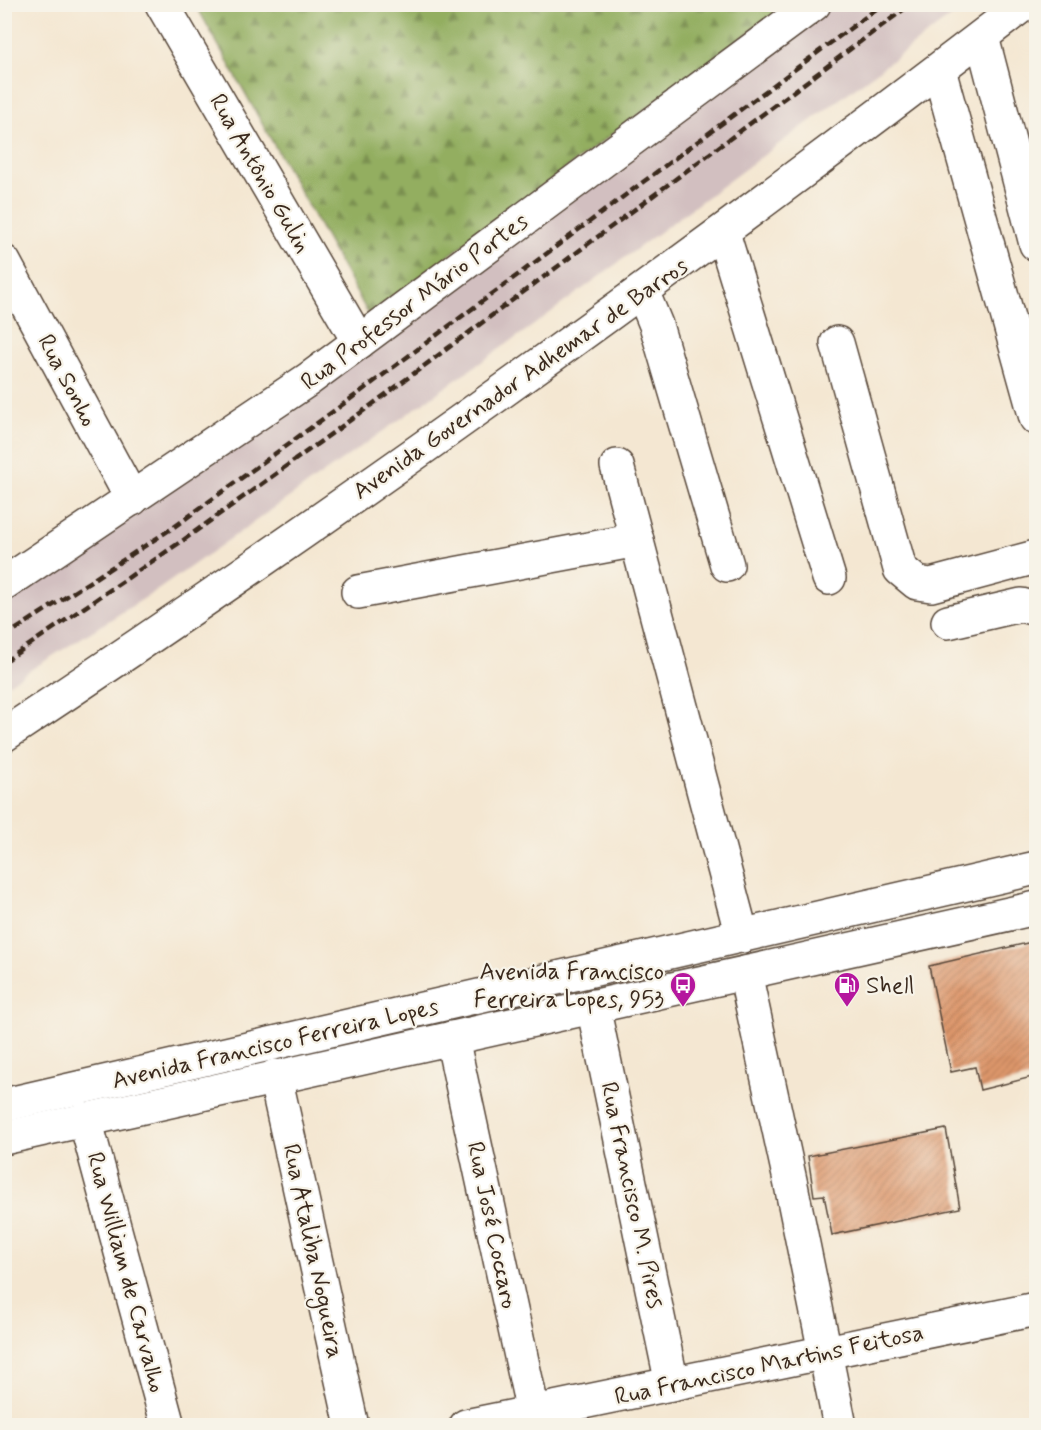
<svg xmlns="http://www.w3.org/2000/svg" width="1041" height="1430" font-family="Mynerve,sans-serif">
  <defs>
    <pattern id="forest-firs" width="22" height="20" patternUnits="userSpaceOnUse" patternTransform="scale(1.5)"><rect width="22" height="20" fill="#93ae60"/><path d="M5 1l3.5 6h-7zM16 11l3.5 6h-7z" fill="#798e4f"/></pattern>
    <pattern id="building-hatch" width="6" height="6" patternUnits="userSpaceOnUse" patternTransform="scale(1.5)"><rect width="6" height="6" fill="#dd966a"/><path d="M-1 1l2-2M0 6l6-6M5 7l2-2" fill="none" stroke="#b47b57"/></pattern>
  </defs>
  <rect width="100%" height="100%" fill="#f7f3e8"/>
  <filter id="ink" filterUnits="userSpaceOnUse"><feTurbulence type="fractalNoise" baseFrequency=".0167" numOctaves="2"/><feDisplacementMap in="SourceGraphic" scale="12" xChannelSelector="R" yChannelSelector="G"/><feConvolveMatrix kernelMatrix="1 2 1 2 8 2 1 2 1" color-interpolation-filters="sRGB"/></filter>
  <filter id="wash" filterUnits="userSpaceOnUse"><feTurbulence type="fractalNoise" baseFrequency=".008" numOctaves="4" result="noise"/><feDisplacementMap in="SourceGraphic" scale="24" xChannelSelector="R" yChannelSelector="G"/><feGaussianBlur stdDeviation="1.35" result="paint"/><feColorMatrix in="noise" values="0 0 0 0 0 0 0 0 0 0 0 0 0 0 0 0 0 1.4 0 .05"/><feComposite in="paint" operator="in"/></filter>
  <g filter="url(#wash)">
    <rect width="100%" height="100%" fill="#f4e7d2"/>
    <polygon fill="#d2bfc0" points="828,5 967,5 531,327 159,589 5,686 5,595"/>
    <polygon fill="url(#forest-firs)" stroke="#676c3f" stroke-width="1.5" points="196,5 786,5 369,315"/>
    <g id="blocks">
      <g fill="url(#building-hatch)">
        <polygon points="1036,941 1036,1076 980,1090 975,1067 951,1072 929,966"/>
        <polygon points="946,1129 960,1208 832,1235 824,1195 814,1196 808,1156"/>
      </g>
    </g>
  </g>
  <g filter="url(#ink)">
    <use href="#blocks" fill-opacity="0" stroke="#574639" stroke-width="1.5"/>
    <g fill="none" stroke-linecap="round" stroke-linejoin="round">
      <g stroke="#574639" stroke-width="36">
        <g id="minor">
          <polyline points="162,4 359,342"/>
          <polyline points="982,37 1036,244"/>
          <polyline points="939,70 1036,418"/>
          <polyline points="723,233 829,578"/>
          <polyline points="4,262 132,499"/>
          <polyline points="642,291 656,325 727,565"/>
          <polyline points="837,343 900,569 917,583 931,585 1036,557"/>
          <polyline points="617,466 742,936"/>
          <polyline points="4,584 309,379 814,4"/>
          <polyline points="358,592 637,540"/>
          <polyline points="948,622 1021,605 1036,609"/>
          <polyline points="745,973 791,1185 840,1426"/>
          <polyline points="593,1006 672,1384"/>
          <polyline points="452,1038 533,1412"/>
          <polyline points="275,1076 352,1426"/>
          <polyline points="85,1119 168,1426"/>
          <polyline points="466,1426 1036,1309"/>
        </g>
      </g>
      <g stroke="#574639" stroke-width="36">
        <g id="major">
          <path d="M4,735c349,-231 688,-476 1020,-731"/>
          <polyline points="4,1105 1036,868"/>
          <polyline points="4,1138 1036,908"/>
        </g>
      </g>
      <use href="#minor" stroke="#fff" stroke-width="33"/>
      <use href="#major" stroke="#fff" stroke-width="33"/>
      <g stroke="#3b2a1e" stroke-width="4.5" stroke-dasharray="9 4.5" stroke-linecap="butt">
        <polyline points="4,637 174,527 364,389 883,4"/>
        <polyline points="4,662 182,541 370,406 911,4"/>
      </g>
    </g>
  </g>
  <defs>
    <g id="bus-pin" transform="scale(1.35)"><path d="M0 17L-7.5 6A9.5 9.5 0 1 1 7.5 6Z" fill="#b5179e" stroke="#f7f3e8"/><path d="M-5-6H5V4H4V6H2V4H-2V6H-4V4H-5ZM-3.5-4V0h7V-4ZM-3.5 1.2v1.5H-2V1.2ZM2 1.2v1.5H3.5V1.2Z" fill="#fff"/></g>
    <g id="fuel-pin" transform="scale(1.35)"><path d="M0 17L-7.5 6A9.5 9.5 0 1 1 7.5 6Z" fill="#b5179e" stroke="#f7f3e8"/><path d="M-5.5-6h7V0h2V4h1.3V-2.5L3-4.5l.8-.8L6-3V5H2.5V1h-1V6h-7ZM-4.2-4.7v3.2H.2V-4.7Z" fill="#fff"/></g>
  </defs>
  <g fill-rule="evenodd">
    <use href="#bus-pin" x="683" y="985"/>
    <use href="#fuel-pin" x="847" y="985"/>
  </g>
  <g text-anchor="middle" stroke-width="4.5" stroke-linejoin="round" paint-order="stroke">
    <g font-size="24" fill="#3b2a1e" stroke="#f7f3e8">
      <text transform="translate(261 173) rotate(60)" y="8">Rua Antônio Gulin</text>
      <text transform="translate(414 301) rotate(-37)" y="8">Rua Professor Mário Portes</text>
      <text transform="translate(520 378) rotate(-35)" y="8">Avenida Governador Adhemar de Barros</text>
      <text transform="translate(68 380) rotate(62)" y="8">Rua Sonho</text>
      <text transform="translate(275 1043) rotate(-13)" y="8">Avenida Francisco Ferreira Lopes</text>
      <text transform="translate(633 1195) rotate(78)" y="8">Rua Francisco M. Pires</text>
      <text transform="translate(493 1225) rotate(78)" y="8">Rua José Coccaro</text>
      <text transform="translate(314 1251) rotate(78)" y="8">Rua Ataliba Nogueira</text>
      <text transform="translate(127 1272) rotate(75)" y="8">Rua William de Carvalho</text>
      <text transform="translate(769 1364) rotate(-12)" y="8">Rua Francisco Martins Feitosa</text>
    </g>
    <g font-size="24" fill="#3b2a1e" stroke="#f7f3e8" text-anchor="end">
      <text x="664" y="979">Avenida Francisco<tspan x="664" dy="28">Ferreira Lopes, 953</tspan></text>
      <text x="866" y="993" text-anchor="start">Shell</text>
    </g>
  </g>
  <rect width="1041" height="1430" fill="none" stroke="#f7f3e8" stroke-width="24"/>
</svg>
